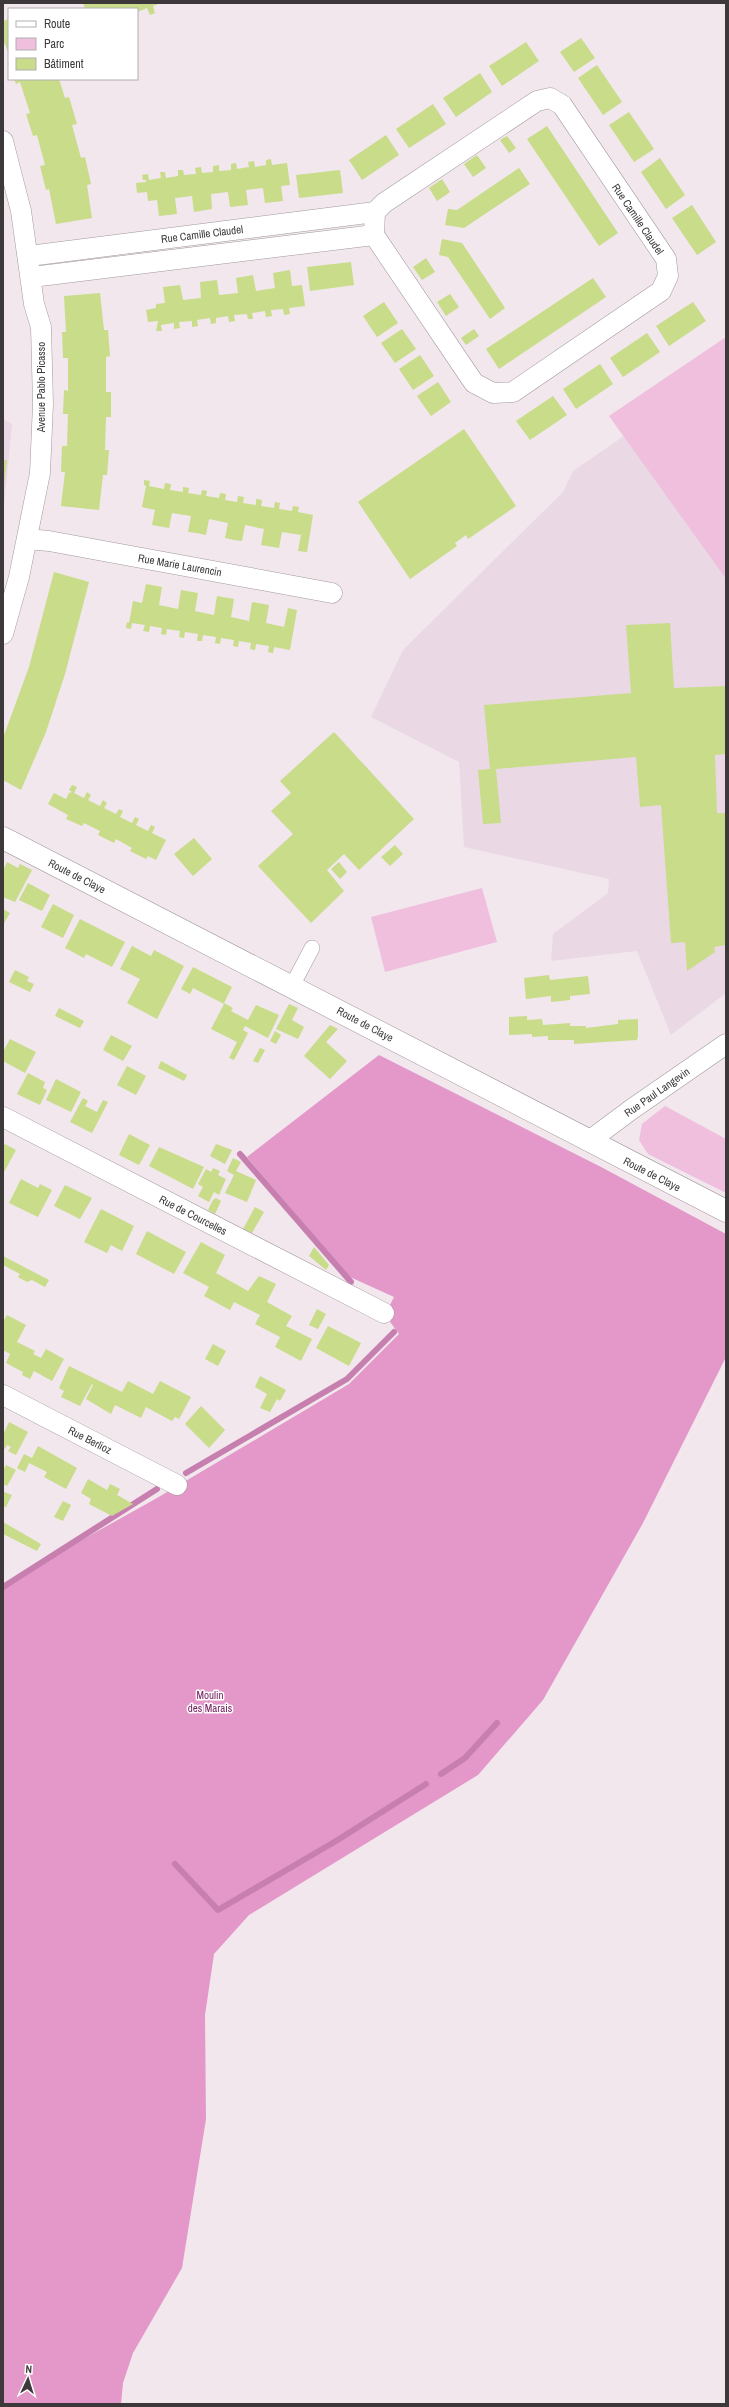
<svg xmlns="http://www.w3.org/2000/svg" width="729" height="2407" font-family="'Archivo Narrow',sans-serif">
  <rect width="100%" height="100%" fill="#f1e7ed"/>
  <g fill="#ead9e4">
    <polygon points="3,419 12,424 3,517"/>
    <polygon points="624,436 726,579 726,993 671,1035 637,951 551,961 553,934 608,893 609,879 464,847 459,762 371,717 403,650 563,492 573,471"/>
  </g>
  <g fill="#efbfdd">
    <polygon points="726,337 726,579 609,416"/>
    <polygon points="482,888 497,942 385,972 371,917"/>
    <polygon points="665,1106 726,1139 726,1193 648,1154 639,1140 642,1124"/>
  </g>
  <polygon fill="#e398c9" points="379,1055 603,1168 726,1234 726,1357 643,1523 543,1700 478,1775 249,1915 214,1954 205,2015 206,2119 182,2268 133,2353 123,2383 121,2404 3,2404 3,1584 157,1498 349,1384 399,1334 385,1315 394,1297 350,1277 247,1157"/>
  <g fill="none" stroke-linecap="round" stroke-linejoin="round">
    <g stroke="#c77faf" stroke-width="6">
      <polyline points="240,1154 351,1282"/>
      <polyline points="186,1473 347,1379 394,1332"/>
      <polyline points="3,1587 157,1489"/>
      <polyline points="441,1774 465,1758 497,1723"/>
      <polyline points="175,1864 218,1910 336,1841 426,1784"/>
    </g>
  </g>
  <g fill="#c8dc89">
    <polygon points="83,3 161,3 153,6 155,13 150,15 147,8 137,12 137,9 85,9"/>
    <polygon points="9,19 9,54 3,40 3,21"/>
    <polygon points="581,38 595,58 574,72 560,52"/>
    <polygon points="526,42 539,61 502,86 489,66"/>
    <polygon points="597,65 622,102 603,115 578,78"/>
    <polygon points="480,73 492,92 456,117 443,98"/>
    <polygon points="14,79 59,79 65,98 69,97 77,124 72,125 81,158 85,157 91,184 87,185 92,218 56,224 49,189 46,190 40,166 45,165 37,135 33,136 26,114 30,113 20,82 16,84"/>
    <polygon points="433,104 446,124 409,148 396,129"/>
    <polygon points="629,112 654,149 634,162 609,125"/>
    <polygon points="547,126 618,233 599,246 527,139"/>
    <polygon points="386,135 399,155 362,180 349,160"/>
    <polygon points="507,136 516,148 509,153 500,140"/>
    <polygon points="477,155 486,168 473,177 464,164"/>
    <polygon points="660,158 685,195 666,209 641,172"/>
    <polygon points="271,159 272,165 287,163 290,185 281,186 283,201 265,203 263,188 254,189 246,190 248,205 230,207 228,192 211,194 212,209 194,212 192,196 175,198 177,214 159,216 157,200 148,201 147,192 137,193 136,183 146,182 146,180 143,180 142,175 148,174 149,180 161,178 160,172 165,172 166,178 178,176 178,170 183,170 184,175 196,174 195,168 201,167 202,173 213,172 213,166 219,165 219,171 231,170 231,164 236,163 237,169 249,167 248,162 254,161 255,167 266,165 266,160"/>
    <polygon points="519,168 530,184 464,228 445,225 448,209 457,210"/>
    <polygon points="340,170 343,193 299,198 296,175"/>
    <polygon points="442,179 450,192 437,201 429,188"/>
    <polygon points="692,205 716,242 697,255 672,218"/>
    <polygon points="442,239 462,243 505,308 490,319 448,257 439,255"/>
    <polygon points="426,258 435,272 422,280 413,267"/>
    <polygon points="351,262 354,285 310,291 307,267"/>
    <polygon points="290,270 292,286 302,285 305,306 289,308 290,314 284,315 283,309 271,310 272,316 266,317 265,311 252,313 253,319 248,319 247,314 234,315 235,321 229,322 228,316 216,318 216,323 211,324 210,318 197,320 198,326 192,327 192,321 179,322 180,328 174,329 174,323 161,325 162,331 156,331 158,321 148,322 146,310 156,308 156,304 165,303 163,287 180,285 183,300 201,298 200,282 217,280 219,295 238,293 236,278 253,275 256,291 275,288 273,273"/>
    <polygon points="593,278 606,297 499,369 486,349"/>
    <polygon points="100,293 104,330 108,330 110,356 106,357 106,392 111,392 111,417 106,417 105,450 109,450 107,475 103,475 99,510 61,506 65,472 61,472 62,446 67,446 68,414 63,414 64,390 68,391 68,358 63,358 62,332 66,332 64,296"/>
    <polygon points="450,294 459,307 446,316 437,302"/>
    <polygon points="384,302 398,323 377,337 363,316"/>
    <polygon points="693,302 706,321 669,346 656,326"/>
    <polygon points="402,329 416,349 395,363 381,343"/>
    <polygon points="474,329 479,336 466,345 461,338"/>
    <polygon points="647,333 660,352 623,377 610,358"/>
    <polygon points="420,355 434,376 413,390 399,369"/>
    <polygon points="600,364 613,384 576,409 563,389"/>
    <polygon points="438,382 451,402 431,416 417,396"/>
    <polygon points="553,396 567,415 530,440 516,421"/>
    <polygon points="464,429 516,506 468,539 466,535 455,543 457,546 410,579 358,502"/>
    <polygon points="3,460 7,460 4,484 3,484"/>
    <polygon points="144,480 150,481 149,486 164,489 165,483 171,484 170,490 183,492 183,487 189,488 188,493 201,495 202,490 207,491 206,496 219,498 220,493 226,494 225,500 237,502 238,496 244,497 243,503 256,505 256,499 262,500 261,506 274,508 275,502 280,503 279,509 292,511 293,506 299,507 298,512 313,515 307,552 298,551 301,535 282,532 279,548 261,545 264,529 245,525 242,541 234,540 225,538 228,523 209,519 206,535 197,533 188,532 191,516 172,513 169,528 152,525 155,510 142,507 146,486 144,485"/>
    <polygon points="54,572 89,582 65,674 46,732 21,790 3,780 3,738 29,667"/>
    <polygon points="146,584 162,587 159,605 178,609 181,590 198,593 195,611 204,613 214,615 217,596 234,599 231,617 249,621 252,602 269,605 266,623 284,627 288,608 297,610 290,650 274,647 273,653 268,652 269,646 256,644 255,650 250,649 251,643 239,641 238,647 233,646 234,640 221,638 220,644 215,643 216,637 203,635 202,641 197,641 198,634 185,632 184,638 179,637 180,631 167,629 166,635 161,634 162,628 150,626 149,632 143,631 145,625 132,623 131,629 126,628 127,622 129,623 133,601 142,603"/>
    <polygon points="670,623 674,688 726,686 726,754 715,755 717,813 726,813 726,945 714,947 715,952 687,971 685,942 671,943 661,805 640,807 636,757 496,769 501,823 483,824 478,770 490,769 484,705 631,693 626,625"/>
    <polygon points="334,732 414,819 359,870 344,854 327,870 344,891 311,923 258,866 293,834 271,811 291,793 280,781"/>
    <polygon points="72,785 77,787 74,793 84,798 87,792 91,795 88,800 100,806 103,800 107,803 104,808 116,814 119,809 123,811 120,817 132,823 135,817 139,819 136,825 148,831 151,825 155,827 152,833 166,840 156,860 148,856 146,859 130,851 132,848 116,839 114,843 98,835 100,831 84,823 82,826 66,819 68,815 48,804 54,793 66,799 69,793 72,792 69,790"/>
    <polygon points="194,838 212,859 193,876 174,854"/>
    <polygon points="395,845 403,854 390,866 381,857"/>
    <polygon points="7,862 18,868 20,864 32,870 15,902 3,897 3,871"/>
    <polygon points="339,862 347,872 340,879 331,869"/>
    <polygon points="28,883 50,895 42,911 19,900"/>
    <polygon points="53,904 74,915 63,938 41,927"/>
    <polygon points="3,909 10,913 3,925"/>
    <polygon points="80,919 125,942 112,967 86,954 84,958 65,948"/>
    <polygon points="132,946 151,956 154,950 184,966 157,1019 127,1003 140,979 120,969"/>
    <polygon points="193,967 232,987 224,1003 233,1008 231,1011 248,1020 256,1005 279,1015 268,1038 245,1026 243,1030 248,1033 234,1060 229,1058 237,1042 211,1029 224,1004 193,988 190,994 181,989"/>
    <polygon points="15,970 29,977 27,981 34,984 30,992 9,982"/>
    <polygon points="549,975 550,980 588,976 590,994 570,996 570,1000 551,1002 551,996 526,999 524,978"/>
    <polygon points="289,1004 298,1008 292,1020 304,1027 298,1039 276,1029"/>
    <polygon points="59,1008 84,1021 80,1028 55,1016"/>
    <polygon points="527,1016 527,1020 542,1019 543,1025 570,1023 570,1026 586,1026 586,1028 618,1024 618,1020 638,1019 638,1036 637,1040 574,1044 574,1040 548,1040 548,1036 532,1037 532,1034 509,1035 509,1017"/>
    <polygon points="330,1025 338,1029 326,1042 347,1061 330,1079 304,1056"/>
    <polygon points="275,1031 281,1035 276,1044 270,1041"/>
    <polygon points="111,1035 132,1046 123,1061 103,1050"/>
    <polygon points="10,1039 36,1052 25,1073 3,1061 3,1052"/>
    <polygon points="260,1048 265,1050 258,1063 253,1061"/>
    <polygon points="161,1061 187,1075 184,1081 158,1068"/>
    <polygon points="127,1066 146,1076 136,1095 117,1085"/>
    <polygon points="28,1073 45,1082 43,1088 47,1090 40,1105 17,1094"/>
    <polygon points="56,1079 81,1092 71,1112 46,1100"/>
    <polygon points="83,1098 88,1101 85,1106 97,1112 103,1100 108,1102 92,1133 70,1122"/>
    <polygon points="129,1134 150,1145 139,1165 119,1155"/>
    <polygon points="5,1144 16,1150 3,1174 3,1147"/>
    <polygon points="216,1144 232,1150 225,1164 210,1156"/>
    <polygon points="159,1147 204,1167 193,1189 149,1166"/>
    <polygon points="233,1158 241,1162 236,1171 256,1180 247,1202 225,1193 234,1175 227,1171"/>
    <polygon points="213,1168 220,1171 218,1175 226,1179 219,1195 214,1192 209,1202 198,1196 203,1187 198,1184 206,1169 211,1172"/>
    <polygon points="21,1179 38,1188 40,1184 52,1190 38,1217 9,1203"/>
    <polygon points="65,1185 92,1198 80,1219 54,1206"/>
    <polygon points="216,1198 221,1201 215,1214 208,1210 213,1200"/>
    <polygon points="255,1207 264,1212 252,1233 243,1229"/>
    <polygon points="101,1209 134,1226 122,1251 111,1245 107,1253 84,1242"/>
    <polygon points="147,1231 186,1252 174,1274 136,1254"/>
    <polygon points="201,1242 225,1255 216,1273 248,1291 259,1276 276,1284 267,1302 292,1316 286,1326 312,1339 301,1361 275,1347 280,1337 255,1324 260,1315 234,1302 230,1310 204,1296 209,1287 183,1273"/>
    <polygon points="314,1247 329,1265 326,1270 309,1256"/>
    <polygon points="3,1256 49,1280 45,1287 32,1280 27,1282 18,1277 20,1274 3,1265"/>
    <polygon points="317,1309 326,1314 318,1329 309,1325"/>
    <polygon points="7,1315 26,1325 17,1342 35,1351 33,1354 41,1358 46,1349 64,1359 52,1381 34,1371 30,1379 22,1375 23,1372 6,1363 10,1354 3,1350 3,1322"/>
    <polygon points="328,1326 361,1343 349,1366 316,1348"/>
    <polygon points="213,1344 226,1351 218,1366 205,1359"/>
    <polygon points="69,1366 122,1392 128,1381 153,1394 160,1381 191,1397 179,1419 175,1417 172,1421 146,1407 141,1418 115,1405 111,1414 86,1399 93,1385 92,1384 80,1406 61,1397 64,1391 59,1388"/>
    <polygon points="260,1376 286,1390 280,1401 277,1399 270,1412 260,1408 267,1394 255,1387"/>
    <polygon points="201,1406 225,1430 209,1448 185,1424"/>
    <polygon points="9,1422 28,1432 16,1455 8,1451 11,1447 7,1445 5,1449 3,1447 3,1435"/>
    <polygon points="38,1446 77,1468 66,1489 44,1477 47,1472 29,1463 25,1472 17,1468 24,1454 32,1458"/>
    <polygon points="6,1465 16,1470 7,1486 3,1484 3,1470"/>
    <polygon points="88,1479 107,1490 110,1484 120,1489 117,1495 133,1504 112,1516 89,1504 91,1499 81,1493"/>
    <polygon points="4,1492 12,1495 6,1507 3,1506"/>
    <polygon points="63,1501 71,1505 63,1521 54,1517"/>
    <polygon points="3,1522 41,1544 37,1551 3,1534"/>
  </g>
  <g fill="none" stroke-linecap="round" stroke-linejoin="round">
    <g stroke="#a1989d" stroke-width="16">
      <polyline id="pedestrian" points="292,986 312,948"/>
    </g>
    <g stroke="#a1989d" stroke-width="21">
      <g id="minor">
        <polygon points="550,98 562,105 666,259 668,276 661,291 513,392 493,393 474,383 374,235 375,212 384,203 537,101"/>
        <polyline points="3,141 21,211 34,304 41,327 43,404 40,473 19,577 3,634"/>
        <polyline points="29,256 375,212"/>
        <polyline points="32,277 374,235"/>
        <polyline points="27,539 49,541 332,593"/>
        <polyline points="3,1117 384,1313"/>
        <polyline points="589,1141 632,1109 726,1044"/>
        <polyline points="3,1395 177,1485"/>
      </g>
    </g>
    <g stroke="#a1989d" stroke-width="23">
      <polyline id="secondary" points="3,838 726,1211"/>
    </g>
    <use href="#pedestrian" stroke="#fff" stroke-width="15"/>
    <use href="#minor" stroke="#fff" stroke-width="20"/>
    <use href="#secondary" stroke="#fff" stroke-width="22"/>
  </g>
  <g text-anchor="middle" stroke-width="3" stroke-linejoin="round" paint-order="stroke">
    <g font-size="11" fill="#3d393b" stroke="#fff">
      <text transform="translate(638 219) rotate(56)" y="4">Rue Camille Claudel</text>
      <text transform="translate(202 234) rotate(-7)" y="4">Rue Camille Claudel</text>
      <text transform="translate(41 387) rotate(-90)" y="4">Avenue Pablo Picasso</text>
      <text transform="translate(180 565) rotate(10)" y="4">Rue Marie Laurencin</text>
      <text transform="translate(77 876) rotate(27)" y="4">Route de Claye</text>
      <text transform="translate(365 1024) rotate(28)" y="4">Route de Claye</text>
      <text transform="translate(657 1092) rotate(-35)" y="4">Rue Paul Langevin</text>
      <text transform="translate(652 1174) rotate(27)" y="4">Route de Claye</text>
      <text transform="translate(193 1215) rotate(27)" y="4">Rue de Courcelles</text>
      <text transform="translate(90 1440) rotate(27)" y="4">Rue Berlioz</text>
    </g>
    <g font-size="11" fill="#731d5d" stroke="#fff">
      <text x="210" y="1699">Moulin<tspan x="210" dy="13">des Marais</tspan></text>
    </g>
  </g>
  <rect width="729" height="2407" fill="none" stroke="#3d393b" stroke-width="8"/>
  <rect x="8" y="8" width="130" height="72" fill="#ffffff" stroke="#b1b0b1"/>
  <rect x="16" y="21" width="20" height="6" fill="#ffffff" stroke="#b1b0b1"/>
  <text x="44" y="28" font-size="12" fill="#3d393b">Route</text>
  <rect x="16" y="38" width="20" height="12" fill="#efbfdd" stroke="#b1b0b1"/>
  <text x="44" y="48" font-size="12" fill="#3d393b">Parc</text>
  <rect x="16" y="58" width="20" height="12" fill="#c8dc89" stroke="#b1b0b1"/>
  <text x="44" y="68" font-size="12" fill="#3d393b">Bâtiment</text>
  <g transform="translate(28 2379) rotate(4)" stroke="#ffffff" stroke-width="3" paint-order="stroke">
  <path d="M0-3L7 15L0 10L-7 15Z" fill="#3d393b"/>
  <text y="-6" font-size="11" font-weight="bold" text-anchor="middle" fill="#3d393b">N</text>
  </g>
</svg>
